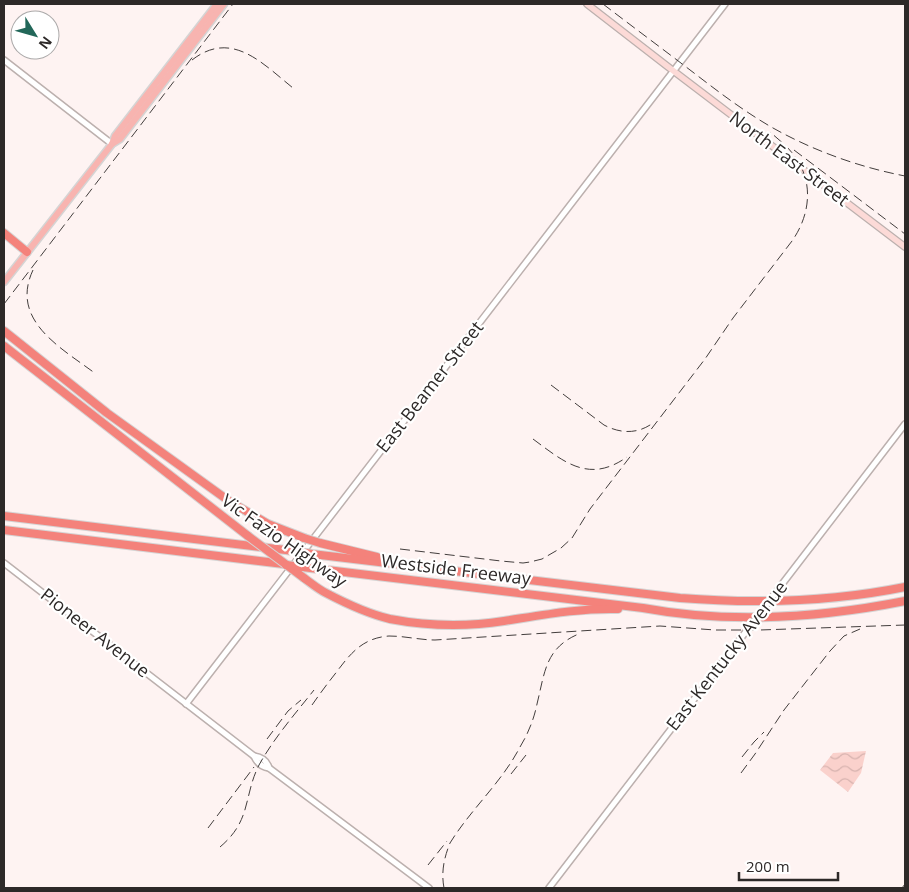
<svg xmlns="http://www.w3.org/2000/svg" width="909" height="892" font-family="'Open Sans',sans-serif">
  <defs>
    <pattern id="water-waves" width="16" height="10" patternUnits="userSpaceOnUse" patternTransform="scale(1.25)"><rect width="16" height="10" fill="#fad1cc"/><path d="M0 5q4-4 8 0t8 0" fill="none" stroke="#d7b3af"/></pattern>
  </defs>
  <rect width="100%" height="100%" fill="#fef3f2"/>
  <polygon fill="url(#water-waves)" points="866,751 861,773 848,792 820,770 833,753"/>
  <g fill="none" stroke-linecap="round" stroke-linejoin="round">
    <g stroke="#bcb0ae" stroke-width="8">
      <g id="tertiary">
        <polyline points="4,60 112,144"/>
        <path d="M4,563l250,193c3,7 8,11 15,12"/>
        <polyline points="776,592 905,424"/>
        <polyline points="186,704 725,4"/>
        <path d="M254,756c7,1 13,5 15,12l160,120"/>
        <polyline points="549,888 741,638"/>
      </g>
    </g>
    <g stroke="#bcb0ae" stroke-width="8">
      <polyline id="secondary" points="587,4 667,66 905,247"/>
    </g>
    <g stroke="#d5d4d4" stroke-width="9">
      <g id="primary">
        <polyline points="112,144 115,136 217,4"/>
        <polyline points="4,282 112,144 120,139 224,4"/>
      </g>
    </g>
    <g stroke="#d5d4d4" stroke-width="10">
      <g id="motorway">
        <polyline points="4,233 27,252"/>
        <polyline points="4,331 107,413 229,501 268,524 304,538"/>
        <polyline points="4,346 248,536"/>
        <polyline points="4,516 294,551"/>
        <polyline points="4,530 284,564"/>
        <polyline points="320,543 377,557"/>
        <path d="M312,554l368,44c76,6 151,4 225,-11"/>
        <path d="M302,567l341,41c86,16 176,10 262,-7"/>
        <path d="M304,578c7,5 14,11 22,15 19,10 43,21 64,26 37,7 77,8 114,2 39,-6 75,-13 114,-12"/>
      </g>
    </g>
    <use href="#tertiary" stroke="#fff" stroke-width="5"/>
    <use href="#secondary" stroke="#fcdad7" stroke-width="5.5"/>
    <use href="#primary" stroke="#f8b4b0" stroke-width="6"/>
    <use href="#motorway" stroke="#f4827b" stroke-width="8"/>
    <g stroke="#433e3d" stroke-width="1" stroke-dasharray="10 5" stroke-linecap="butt">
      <path d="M603,4c30,23 61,46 91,69 26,20 51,39 79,55 41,23 86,39 132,48"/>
      <path d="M192,60c40,-31 71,4 101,28"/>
      <polyline points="794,150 905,234"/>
      <path d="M33,270c-24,51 30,79 63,104"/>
      <polyline points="4,304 233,4"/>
      <path d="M551,385l53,40c17,9 34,9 49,-2"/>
      <path d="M533,439c31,23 56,45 94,18"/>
      <path d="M400,549l101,12 22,2 7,-1 12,-3 19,-11 11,-10 18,-29 115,-150 28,-41 59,-77c19,-27 22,-61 1,-87 -6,-8 -15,-15 -23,-22"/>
      <path d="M312,705c7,-10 15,-21 23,-31 15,-20 27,-36 54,-38 16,0 31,4 46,4l225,-14 55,4h45l145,-5"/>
      <polyline points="267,739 288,711 301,700"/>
      <polyline points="742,757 754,742 764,732"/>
      <polyline points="741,773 755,754 784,710 830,651 844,636 860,629"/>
      <polyline points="511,774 526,755"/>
      <polyline points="208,828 254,767"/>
      <path d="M220,847c32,-27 23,-50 39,-82 15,-27 36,-51 55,-75"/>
      <polyline points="428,865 447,841"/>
      <path d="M444,888c-3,-16 0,-30 6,-45 21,-34 52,-61 70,-96 8,-13 14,-28 17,-43 8,-32 8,-57 44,-71"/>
      <polyline points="902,888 905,884"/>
    </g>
    <g stroke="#bcb0ae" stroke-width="8" stroke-linecap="butt">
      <polyline id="tertiary-bridge" points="741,638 776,592"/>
    </g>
    <g stroke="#d5d4d4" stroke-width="10" stroke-linecap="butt">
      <g id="motorway-bridge">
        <polyline points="248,536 304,578"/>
        <polyline points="304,538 320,543"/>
        <polyline points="294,551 312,554"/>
        <polyline points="286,565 302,567"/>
      </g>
    </g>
    <use href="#tertiary-bridge" stroke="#fff" stroke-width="5"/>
    <use href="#motorway-bridge" stroke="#f4827b" stroke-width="8"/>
  </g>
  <g text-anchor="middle" stroke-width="4.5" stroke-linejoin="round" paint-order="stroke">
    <g font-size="18" fill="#2d2928" stroke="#fff">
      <text transform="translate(789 159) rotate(37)" y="6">North East Street</text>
      <text transform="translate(430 387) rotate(-52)" y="6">East Beamer Street</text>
      <text transform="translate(284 541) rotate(35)" y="6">Vic Fazio Highway</text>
      <text transform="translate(456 570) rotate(7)" y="6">Westside Freeway</text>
      <text transform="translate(95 633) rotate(38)" y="6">Pioneer Avenue</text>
      <text transform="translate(727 656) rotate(-52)" y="6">East Kentucky Avenue</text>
    </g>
  </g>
  <rect width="909" height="892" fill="none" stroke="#2d2928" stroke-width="10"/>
  <g transform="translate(35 35) rotate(127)"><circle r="24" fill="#ffffff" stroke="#aba9a9"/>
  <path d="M0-4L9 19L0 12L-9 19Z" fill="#226759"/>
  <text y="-8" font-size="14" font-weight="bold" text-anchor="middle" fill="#2d2928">N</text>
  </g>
  <path d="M739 872v8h99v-8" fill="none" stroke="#2d2928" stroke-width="2.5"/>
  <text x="746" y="872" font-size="15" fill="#2d2928" stroke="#ffffff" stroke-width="4" paint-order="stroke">200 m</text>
</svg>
